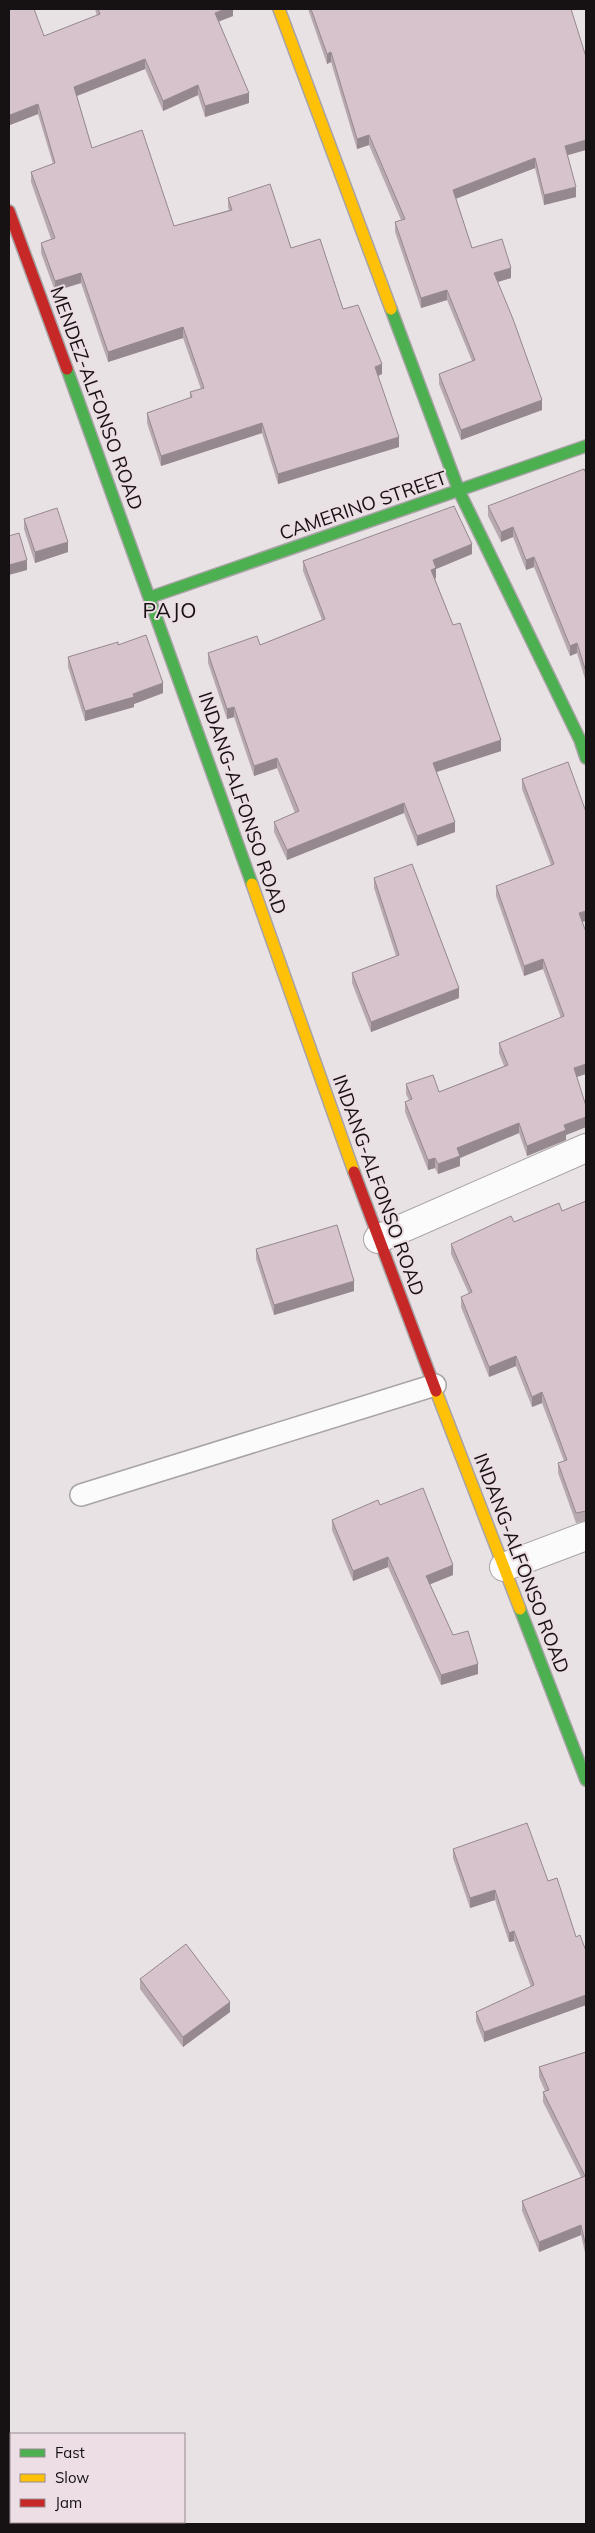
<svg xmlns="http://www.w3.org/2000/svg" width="595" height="2533" font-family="Mulish,sans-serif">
  <rect width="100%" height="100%" fill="#e8e2e5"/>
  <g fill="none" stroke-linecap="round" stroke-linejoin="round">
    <g stroke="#a8a3a5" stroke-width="24">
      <polyline id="lane" points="81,1495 435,1385"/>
    </g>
    <g stroke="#a8a3a5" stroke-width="30">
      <g id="street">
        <polyline points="378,1239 586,1148"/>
        <polyline points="504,1567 586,1536"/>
      </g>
    </g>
    <g stroke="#a8a3a5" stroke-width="14">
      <g id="fast">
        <polyline points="391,309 459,491 580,740 586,758"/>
        <polyline points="67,369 252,884"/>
        <polyline points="151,597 586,446"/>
        <polyline points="520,1609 586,1780"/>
      </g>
    </g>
    <g stroke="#a8a3a5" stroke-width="14">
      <g id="slow">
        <polyline points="279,9 391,309"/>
        <polyline points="252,884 354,1172"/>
        <polyline points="436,1391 520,1609"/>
      </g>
    </g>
    <g stroke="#a8a3a5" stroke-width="14">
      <g id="jam">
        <polyline points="9,211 67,369"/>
        <polyline points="354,1172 436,1391"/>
      </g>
    </g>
    <use href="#lane" stroke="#fcfbfb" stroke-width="21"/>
    <use href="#street" stroke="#fcfbfb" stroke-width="28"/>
    <use href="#fast" stroke="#4caf50" stroke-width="11"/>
    <use href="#slow" stroke="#ffc107" stroke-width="11"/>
    <use href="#jam" stroke="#c62828" stroke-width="11"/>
  </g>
  <g fill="#b8a8af">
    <polygon points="9,9 44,36 97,16 95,9 233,9 233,16 219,21 249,103 205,117 198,95 163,111 145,69 77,96 92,148 174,226 229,210 228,208 228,198 291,248 343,309 382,374 378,376 399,447 278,484 262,433 161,466 147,423 147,413 190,398 190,392 201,389 183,338 108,362 81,283 55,291 41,253 41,243 51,239 31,182 31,172 53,164 38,114 10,125 9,122"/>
    <polygon points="308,9 571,9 568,156 576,197 544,205 535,168 456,198 472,248 511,278 498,282 542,410 461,440 439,384 439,374 472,361 447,300 421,308 395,232 395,222 401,220 369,145 357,149 331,62 327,64"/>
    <polygon points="586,473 586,682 577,653 570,656 534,567 526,570 513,537 501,542 488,516 488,506"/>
    <polygon points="24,519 68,552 35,563 24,529"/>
    <polygon points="472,554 436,569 436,578 435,579 501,751 437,772 455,832 417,846 404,813 287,860 274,832 274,822 295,813 277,768 254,776 234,717 227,719 208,663 208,653 260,645 322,620 303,571 303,561"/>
    <polygon points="118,645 163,693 134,704 134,707 85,721 68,667 68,657"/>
    <polygon points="522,779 582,922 577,1077 586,1106 586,1127 566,1135 566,1140 527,1156 519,1133 460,1158 460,1166 438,1174 435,1168 428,1170 405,1112 405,1102 409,1100 406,1094 406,1084 439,1092 504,1066 499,1053 499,1043 561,1018 543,969 524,976 496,896 496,886 551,865 522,789"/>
    <polygon points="374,878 459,998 371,1032 352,983 352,973 396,956 374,888"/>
    <polygon points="586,1201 586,1521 576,1523 558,1473 558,1463 564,1461 542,1403 532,1407 516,1366 489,1377 461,1307 461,1297 469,1294 451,1254 451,1244 514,1222 562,1211"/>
    <polygon points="256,1249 354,1291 274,1315 256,1259"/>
    <polygon points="380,1505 453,1575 430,1584 453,1635 478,1674 441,1685 388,1567 353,1581 332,1530 332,1520"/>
    <polygon points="453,1849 548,1881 576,1937 586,1951 586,2005 484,2042 476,2021 476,2012 531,1987 514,1941 509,1942 495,1900 470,1908 453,1858"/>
    <polygon points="140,1979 230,2012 183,2047 140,1989"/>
    <polygon points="586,2052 586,2257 581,2235 539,2252 522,2211 522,2201 581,2177 543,2102 543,2092 545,2091 539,2077 539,2067"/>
  </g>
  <g fill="#96888f">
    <polygon points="225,9 233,9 233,16 215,23 215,13"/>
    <polygon points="331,52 331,62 327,64 327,54"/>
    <polygon points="145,59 145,69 74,97 74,87"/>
    <polygon points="198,85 198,95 163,111 163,101"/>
    <polygon points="249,93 249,103 205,117 205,106"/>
    <polygon points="38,104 38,114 10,125 10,115"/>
    <polygon points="369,135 369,145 357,149 357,139"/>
    <polygon points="586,140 586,150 565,156 565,146"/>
    <polygon points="535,158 535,168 453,200 453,190"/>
    <polygon points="576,187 576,197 544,205 544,195"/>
    <polygon points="511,268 511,278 494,283 494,273"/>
    <polygon points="81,273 81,283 55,291 55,281"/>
    <polygon points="447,290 447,300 421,308 421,298"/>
    <polygon points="183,327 183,338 108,362 108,352"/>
    <polygon points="382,364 382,374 375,377 375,367"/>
    <polygon points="542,400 542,410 461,440 461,430"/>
    <polygon points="262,423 262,433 161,466 161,456"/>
    <polygon points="399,437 399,447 278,484 278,474"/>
    <polygon points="513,527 513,537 501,542 501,532"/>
    <polygon points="68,542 68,552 35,563 35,552"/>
    <polygon points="472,544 472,554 436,569 436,578 431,580 431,570 433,560"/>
    <polygon points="534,557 534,567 526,570 526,560"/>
    <polygon points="27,560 27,570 9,575 9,565"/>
    <polygon points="577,643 577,653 570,656 570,646"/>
    <polygon points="163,683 163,693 134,704 134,707 85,721 85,711"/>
    <polygon points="234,707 234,717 227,719 227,709"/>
    <polygon points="501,740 501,751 433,773 433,763"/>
    <polygon points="277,758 277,768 254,776 254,766"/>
    <polygon points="404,803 404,813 287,860 287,850"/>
    <polygon points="455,822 455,832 417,846 417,836"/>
    <polygon points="586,911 586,921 579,923 579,913"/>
    <polygon points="543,959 543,969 524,976 524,966"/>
    <polygon points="459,988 459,998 371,1032 371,1022"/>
    <polygon points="586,1064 586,1074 574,1078 574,1068"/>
    <polygon points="586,1117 586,1127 566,1135 566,1140 527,1156 527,1146 564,1125"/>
    <polygon points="519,1123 519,1133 460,1158 460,1166 438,1174 438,1164 457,1148"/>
    <polygon points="435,1158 435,1168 428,1170 428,1160"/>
    <polygon points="354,1281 354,1291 274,1315 274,1305"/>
    <polygon points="516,1356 516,1366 489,1377 489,1367"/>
    <polygon points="542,1392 542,1403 532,1407 532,1397"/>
    <polygon points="388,1557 388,1567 353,1581 353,1571"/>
    <polygon points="453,1565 453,1575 426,1586 426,1576"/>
    <polygon points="478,1664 478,1674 441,1685 441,1675"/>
    <polygon points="495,1890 495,1900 470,1908 470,1898"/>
    <polygon points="514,1931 514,1941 509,1942 509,1933"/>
    <polygon points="586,1995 586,2005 484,2042 484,2032"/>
    <polygon points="230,2002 230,2012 183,2047 183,2037"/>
    <polygon points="581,2225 581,2235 539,2252 539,2242"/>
  </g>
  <g fill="#d6c3cc" stroke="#96888f">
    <polygon points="9,9 34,9 44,36 100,14 98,9 225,9 215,13 249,93 205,106 198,85 163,101 145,59 74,87 92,148 142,130 174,226 232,210 228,198 270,184 291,248 320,239 343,309 358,305 382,364 375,367 399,437 278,474 262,423 161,456 147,413 192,397 190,392 204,388 183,327 108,352 81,273 55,281 41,243 55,238 31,172 55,163 38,104 10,115 9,112"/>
    <polygon points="311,9 571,9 586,57 586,140 565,146 576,187 544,195 535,158 453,190 472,248 502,239 511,268 494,273 513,319 542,400 461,430 439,374 475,360 447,290 421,298 395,222 405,219 369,135 357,139 331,52 327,54"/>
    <polygon points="584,469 586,473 586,672 577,643 570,646 534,557 526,560 513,527 501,532 488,506"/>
    <polygon points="454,506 472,544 433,560 436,568 431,570 453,625 460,623 501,740 433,763 455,822 417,836 404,803 287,850 274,822 299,811 277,758 254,766 234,707 227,709 208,653 257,636 260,645 325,619 303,561"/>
    <polygon points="57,508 68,542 35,552 24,519"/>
    <polygon points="19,533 27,560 9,565 9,536"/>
    <polygon points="146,635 163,683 133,694 134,697 85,711 68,657 118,642 118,645"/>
    <polygon points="568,762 586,812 586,911 579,913 586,932 586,1064 574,1068 586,1106 586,1117 564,1125 566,1130 527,1146 519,1123 457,1148 460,1156 438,1164 435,1158 428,1160 405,1102 412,1099 406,1084 433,1075 439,1092 508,1065 499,1043 564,1016 543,959 524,966 496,886 554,864 522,779"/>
    <polygon points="412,864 459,988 371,1022 352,973 399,955 374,878"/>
    <polygon points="586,1201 586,1511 576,1513 558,1463 567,1460 542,1392 532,1397 516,1356 489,1367 461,1297 472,1292 451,1244 511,1216 514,1222 559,1203 562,1211"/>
    <polygon points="337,1225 354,1281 274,1305 256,1249"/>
    <polygon points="423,1488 453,1565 426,1576 453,1635 468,1631 478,1664 441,1675 388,1557 353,1571 332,1520 378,1500 380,1505"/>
    <polygon points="527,1823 548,1881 557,1878 576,1937 580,1935 586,1951 586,1995 484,2032 476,2012 534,1985 514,1931 509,1933 495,1890 470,1898 453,1849"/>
    <polygon points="186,1944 230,2002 183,2037 140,1979"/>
    <polygon points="586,2052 586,2247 581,2225 539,2242 522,2201 585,2176 543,2092 549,2090 539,2067"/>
  </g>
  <g text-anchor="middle" stroke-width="4" stroke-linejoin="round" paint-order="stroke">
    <g font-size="19" fill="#161113" stroke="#ecdee4">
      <text transform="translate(97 398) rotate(70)" y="7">MENDEZ-ALFONSO ROAD</text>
      <text transform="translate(363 505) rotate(-19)" y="7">CAMERINO STREET</text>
      <text transform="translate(243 803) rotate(71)" y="7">INDANG-ALFONSO ROAD</text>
      <text transform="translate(379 1185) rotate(70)" y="7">INDANG-ALFONSO ROAD</text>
      <text transform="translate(522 1563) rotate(69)" y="7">INDANG-ALFONSO ROAD</text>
    </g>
    <g font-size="21" letter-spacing="1" fill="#161113" stroke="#ecdee4">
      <text x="170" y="618">PAJO</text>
    </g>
  </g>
  <rect width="595" height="2533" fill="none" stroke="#161113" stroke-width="20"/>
  <rect x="10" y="2433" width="175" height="90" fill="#ecdee4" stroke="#968c90"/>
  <rect x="20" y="2449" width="25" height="8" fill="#4caf50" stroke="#968c90"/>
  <text x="55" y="2458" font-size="15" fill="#161113">Fast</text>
  <rect x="20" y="2474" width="25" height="8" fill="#ffc107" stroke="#968c90"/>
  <text x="55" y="2483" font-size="15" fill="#161113">Slow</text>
  <rect x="20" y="2499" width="25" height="8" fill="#c62828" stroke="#968c90"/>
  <text x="55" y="2508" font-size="15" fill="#161113">Jam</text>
</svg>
